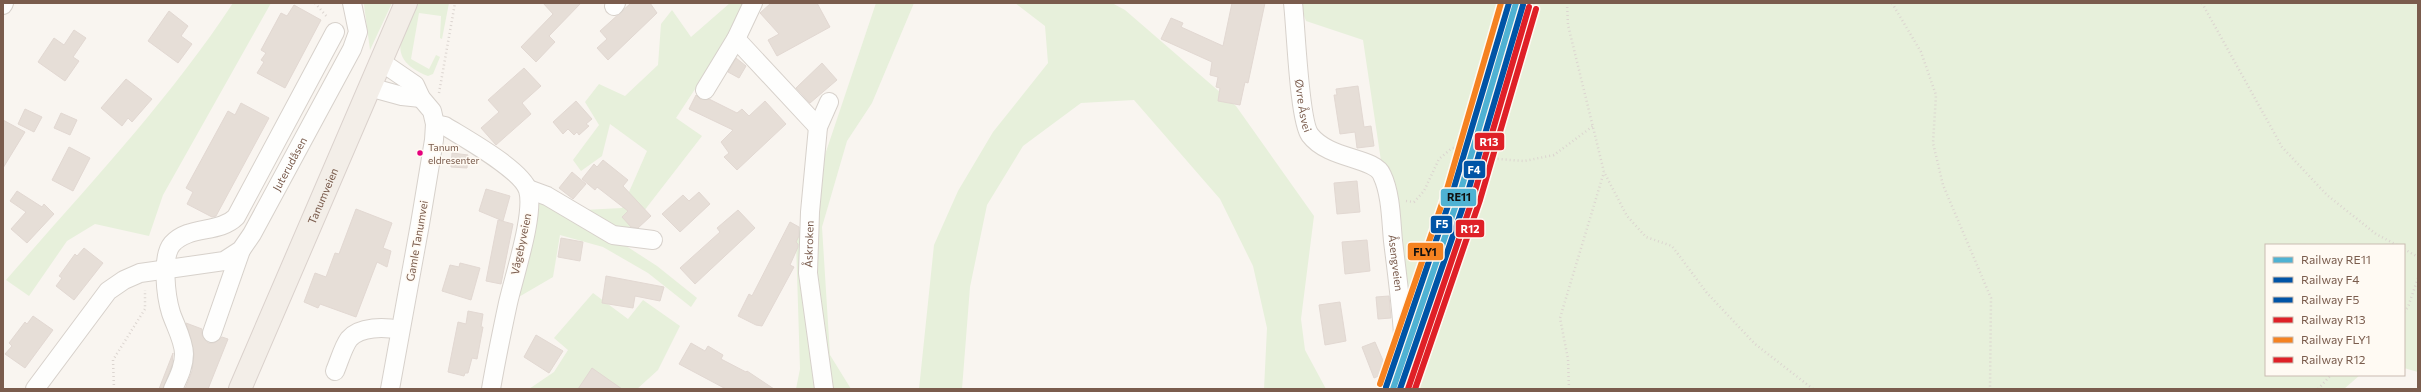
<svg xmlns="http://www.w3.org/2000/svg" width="2421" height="392" font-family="Commissioner,sans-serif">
  <rect width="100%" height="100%" fill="#f9f5f0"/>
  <g fill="#e7f0db">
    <path d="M233,3h38l-108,192 -14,41 -54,-12 -28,17 -38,55 -23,-16c78,-90 162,-178 227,-277z"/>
    <polygon points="363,3 392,3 370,50 364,5"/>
    <path d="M417,3h32l-7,36 -2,-1 1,-22 -22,-3 -8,46 18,10 7,-14 4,2 -7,17 -5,2c-43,-17 -27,-41 -11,-73z"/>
    <polygon points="730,3 744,3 730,36 676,118 702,136 630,229 609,227 583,210 622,208 647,151 610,124 602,156 581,171 573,160 599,125 585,102 599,84 625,96 658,65 661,24 672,10 691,37"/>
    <polygon points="876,3 914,3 872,103 847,141 822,227 830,355 851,389 796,389 800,369 796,241"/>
    <polygon points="1015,3 1112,3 1125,10 1236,106 1314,216 1301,319 1305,350 1326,389 1264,389 1267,328 1253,266 1220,199 1134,100 1081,103 1023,146 987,205 970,287 962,389 919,389 934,245 958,191 993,132 1048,63 1045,26"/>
    <polygon points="1299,3 2418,3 2418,372 2404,368 2404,245 2266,245 2266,375 2360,375 2344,389 1415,389 1363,40 1306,21"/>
    <polygon points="536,200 620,242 657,266 697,298 691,307 648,273 603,247 560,235 553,277 517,298"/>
    <polygon points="593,293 628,319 643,300 680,326 658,370 637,389 529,389 554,372 568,350 554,338"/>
  </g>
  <g fill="#e6ded7" stroke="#e2d8d2">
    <polygon points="543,3 581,3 549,36 555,42 536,62 521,47 553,14"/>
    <polygon points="631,3 650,3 657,13 608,60 597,48 607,39 600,31"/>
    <polygon points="771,3 817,3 830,27 777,56 768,40 779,34 760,13"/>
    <polygon points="1232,3 1265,3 1248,83 1245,82 1240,105 1218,101 1220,88 1216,87 1218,77 1210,75 1212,62 1161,39 1171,18 1183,23 1181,27 1223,46"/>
    <polygon points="294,5 321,20 285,88 257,73 264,62 261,60 266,53 261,50 281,13 287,16"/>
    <polygon points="169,11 188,26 181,36 192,44 178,63 148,41"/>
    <polygon points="74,30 86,38 73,57 79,61 65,81 38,62 54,38 64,45"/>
    <polygon points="736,58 746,66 739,78 728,72"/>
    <polygon points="822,63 837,80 810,103 796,88"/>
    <polygon points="524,68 541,86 522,103 531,114 496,145 481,128 499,112 488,100"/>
    <polygon points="126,79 152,99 132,122 128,118 122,126 101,108"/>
    <polygon points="1358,86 1364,127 1371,126 1374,146 1357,148 1355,132 1340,134 1334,95 1337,95 1336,89"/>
    <polygon points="696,95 700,99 709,99 737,113 742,109 749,116 765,101 786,124 737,170 724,157 729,153 721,142 733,130 689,109"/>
    <polygon points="576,101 592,119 586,124 589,126 579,135 577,132 574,135 568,129 563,134 553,122"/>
    <polygon points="241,103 269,118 216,216 212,217 187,204 193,192 186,188 228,111 235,115"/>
    <polygon points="25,109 42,117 34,132 18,124"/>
    <polygon points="61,113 77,120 70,135 54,128"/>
    <polygon points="3,120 25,132 3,168"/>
    <polygon points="69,147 90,158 73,191 52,180"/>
    <polygon points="452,153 468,155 467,168 451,167"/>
    <polygon points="603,160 628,180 623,186 651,216 638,228 631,227 622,217 628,211 597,187 595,190 582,179 594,164 597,167"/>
    <polygon points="572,172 586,184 573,199 559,188"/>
    <polygon points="1357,181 1360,212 1337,214 1334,183"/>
    <polygon points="486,189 510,196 503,221 479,211"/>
    <polygon points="17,191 42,207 44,204 54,214 27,243 11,229 26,212 10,201"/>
    <polygon points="699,192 710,204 680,232 662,214 683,195 689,201"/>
    <polygon points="356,209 392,223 383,248 391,251 387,267 377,262 356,317 320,304 318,308 304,302 315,273 326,277 335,253 339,254"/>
    <polygon points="738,210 755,228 695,284 680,268 720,232 717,228"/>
    <polygon points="498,220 513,224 501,284 486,281"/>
    <polygon points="790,222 799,227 799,236 796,242 798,244 798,247 790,265 794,267 762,326 756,325 738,316 749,294 752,296"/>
    <polygon points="561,238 583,242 580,261 558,257"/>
    <polygon points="1367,240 1370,271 1345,274 1342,242"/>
    <polygon points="84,248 103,263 74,300 56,286 62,278 59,276 75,254 77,256"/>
    <polygon points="460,263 480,268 471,300 442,291 450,265 459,267"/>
    <polygon points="606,276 664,287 660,301 635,296 633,308 602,303"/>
    <polygon points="1389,296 1391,318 1378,319 1376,297"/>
    <polygon points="1340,302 1346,341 1325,345 1319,305"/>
    <polygon points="468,311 483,314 481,327 483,327 477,359 472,358 468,373 465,373 464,376 448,372 458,322 466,324"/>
    <polygon points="33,316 53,330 25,368 5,354 12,346 9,343 25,322 27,324"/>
    <polygon points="186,323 202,329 202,335 208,343 214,343 222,337 228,339 208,389 185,389 192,371 194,354"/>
    <polygon points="536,335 563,351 549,373 524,357"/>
    <polygon points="1375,342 1388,372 1374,378 1362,347"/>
    <polygon points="691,343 705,351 708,346 723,355 721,359 746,372 747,371 774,389 726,389 679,364"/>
    <polygon points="173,353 172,365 163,389 159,389"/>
    <polygon points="592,368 622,389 578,389"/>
  </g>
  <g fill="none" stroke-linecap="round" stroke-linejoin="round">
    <g stroke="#d7d1cb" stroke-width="20">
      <g id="minor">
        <path id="s1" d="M1293,3c3,25 6,117 17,132 19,25 65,22 72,40 9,19 9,45 11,66 6,49 13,99 11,148"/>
        <polyline points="3,5 4,3"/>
        <polyline points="614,6 616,3"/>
        <polyline points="736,39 818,127"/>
        <polyline points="380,61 415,85 421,98 432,111 435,124 434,140 420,224 390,389"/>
        <polyline points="369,87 402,96 421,98"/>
        <polyline points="705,90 736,39 753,3"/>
        <path d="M435,124l10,2c19,12 76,43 83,64 7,24 -14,86 -20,113 -6,28 -12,57 -17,86"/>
        <polyline points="528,189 547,196 613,235 653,240"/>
        <polyline points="212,333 241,250"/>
        <path d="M335,371c4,-9 8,-24 14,-32 11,-13 36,-12 51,-9"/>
        <path id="s2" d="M35,389l73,-98 16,-11 16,-7 84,-12 17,-11 11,-16 100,-185 6,-17 -6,-29"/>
        <path d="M173,389c5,-11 11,-22 11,-35 0,-13 -9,-29 -13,-41 -5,-16 -10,-56 1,-69 17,-19 47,-10 64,-27l99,-185"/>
        <path id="s3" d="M824,389l-16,-116 2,-61 8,-85 11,-25"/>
      </g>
    </g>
    <g stroke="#dad1cc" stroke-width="24">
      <g id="major">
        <path id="s4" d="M240,389l166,-386"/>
      </g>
    </g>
    <g stroke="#dcd5d0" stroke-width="2.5" stroke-dasharray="1 3" stroke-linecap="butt">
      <polyline points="315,3 328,18"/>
      <polyline points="1567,3 1568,25 1604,172 1627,216 1646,237 1672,246 1707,293 1755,344 1813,389"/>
      <polyline points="1892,3 1921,52 1936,95 1933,143 1943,185 1991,298 1990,389"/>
      <polyline points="2202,3 2282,147 2327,195 2376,234 2397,245"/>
      <polyline points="439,93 455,3"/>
      <polyline points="1406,201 1414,202 1424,191 1439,159 1452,148 1466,147 1485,158 1524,161 1554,155 1593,126"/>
      <polyline points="2404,249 2418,257"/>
      <polyline points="2404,312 2408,307 2418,278"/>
      <polyline points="114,389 113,360 145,309 145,290"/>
      <polyline points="1569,389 1568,359 1560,318 1604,172"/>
      <polyline points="2318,389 2331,375"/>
    </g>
    <use href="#minor" stroke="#fefefd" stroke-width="18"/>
    <use href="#major" stroke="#f3eee8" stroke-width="22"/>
    <g stroke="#fffaf3" stroke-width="9">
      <polyline id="rail-1" points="1393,389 1460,193 1516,3"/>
    </g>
    <g stroke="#fffaf3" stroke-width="9">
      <polyline id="rail-2" points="1400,389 1467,195 1523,5"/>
    </g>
    <g stroke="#fffaf3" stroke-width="9">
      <polyline id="rail-3" points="1386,387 1453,191 1509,3"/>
    </g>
    <g stroke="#fffaf3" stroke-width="9">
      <polyline id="rail-4" points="1408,389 1473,198 1529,7"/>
    </g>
    <g stroke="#fffaf3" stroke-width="9">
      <polyline id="rail-5" points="1380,384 1447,189 1501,3"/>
    </g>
    <g stroke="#fffaf3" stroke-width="9">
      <polyline id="rail-6" points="1415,389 1480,200 1536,9"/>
    </g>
    <use href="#rail-1" stroke="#4fb2d3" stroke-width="6"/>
    <use href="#rail-2" stroke="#0054a6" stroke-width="6"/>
    <use href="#rail-3" stroke="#0054a6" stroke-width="6"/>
    <use href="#rail-4" stroke="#df2027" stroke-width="6"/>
    <use href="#rail-5" stroke="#f58220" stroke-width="6"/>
    <use href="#rail-6" stroke="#df2027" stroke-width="6"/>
  </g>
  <circle fill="#e5007d" stroke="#fffaf3" stroke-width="1.5" cx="420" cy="153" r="3.5"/>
  <g text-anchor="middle" stroke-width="3" stroke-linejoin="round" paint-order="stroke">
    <g font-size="10" fill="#7a5c4d" stroke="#fffaf3" text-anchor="start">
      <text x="428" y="151">Tanum<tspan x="428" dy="13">eldresenter</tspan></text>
    </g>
    <g font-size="11" fill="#7a5c4d" stroke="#fffaf3">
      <text dy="4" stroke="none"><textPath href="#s1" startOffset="103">Øvre Åsvei</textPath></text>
      <text dy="4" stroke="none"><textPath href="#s2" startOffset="363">Juterudåsen</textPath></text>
      <text dy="4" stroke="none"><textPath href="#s4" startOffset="210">Tanumveien</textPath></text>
      <text transform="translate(417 241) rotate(-80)" y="4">Gamle Tanumvei</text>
      <text transform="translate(521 244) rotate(-78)" y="4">Vågebyveien</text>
      <text dy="4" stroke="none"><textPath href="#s3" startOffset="146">Åskroken</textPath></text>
      <text dy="4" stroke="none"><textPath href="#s1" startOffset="307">Åsengveien</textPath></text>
    </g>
  </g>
  <g stroke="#fffaf3" stroke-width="1.5">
    <rect x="1474" y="132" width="31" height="19" rx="4" fill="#df2027"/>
    <rect x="1463" y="160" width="23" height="19" rx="4" fill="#0054a6"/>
    <rect x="1440" y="188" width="37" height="19" rx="4" fill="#4fb2d3"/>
    <rect x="1430" y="215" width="23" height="19" rx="4" fill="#0054a6"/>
    <rect x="1455" y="219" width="30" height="19" rx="4" fill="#df2027"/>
    <rect x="1407" y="242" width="37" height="19" rx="4" fill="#f58220"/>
  </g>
  <g font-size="11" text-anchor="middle" font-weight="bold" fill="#fff">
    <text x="1489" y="146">R13</text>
    <text x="1474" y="174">F4</text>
    <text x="1442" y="228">F5</text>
    <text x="1470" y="233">R12</text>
  </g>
  <g font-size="11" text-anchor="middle" font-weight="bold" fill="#111">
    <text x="1459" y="201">RE11</text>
    <text x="1425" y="256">FLY1</text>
  </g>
  <rect width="2421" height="392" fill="none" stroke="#7a5c4d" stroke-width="8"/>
  <rect x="2265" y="244" width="140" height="132" fill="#fffaf3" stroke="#cabbb1"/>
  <rect x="2273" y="257" width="20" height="6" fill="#4fb2d3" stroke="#cabbb1"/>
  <text x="2301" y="264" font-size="12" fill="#7a5c4d">Railway RE11</text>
  <rect x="2273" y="277" width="20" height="6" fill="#0054a6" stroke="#cabbb1"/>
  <text x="2301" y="284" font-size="12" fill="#7a5c4d">Railway F4</text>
  <rect x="2273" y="297" width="20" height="6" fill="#0054a6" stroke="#cabbb1"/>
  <text x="2301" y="304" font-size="12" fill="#7a5c4d">Railway F5</text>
  <rect x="2273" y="317" width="20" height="6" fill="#df2027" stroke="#cabbb1"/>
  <text x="2301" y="324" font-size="12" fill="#7a5c4d">Railway R13</text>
  <rect x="2273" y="337" width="20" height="6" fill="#f58220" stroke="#cabbb1"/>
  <text x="2301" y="344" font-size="12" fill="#7a5c4d">Railway FLY1</text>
  <rect x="2273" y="357" width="20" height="6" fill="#df2027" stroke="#cabbb1"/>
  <text x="2301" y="364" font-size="12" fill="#7a5c4d">Railway R12</text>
</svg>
